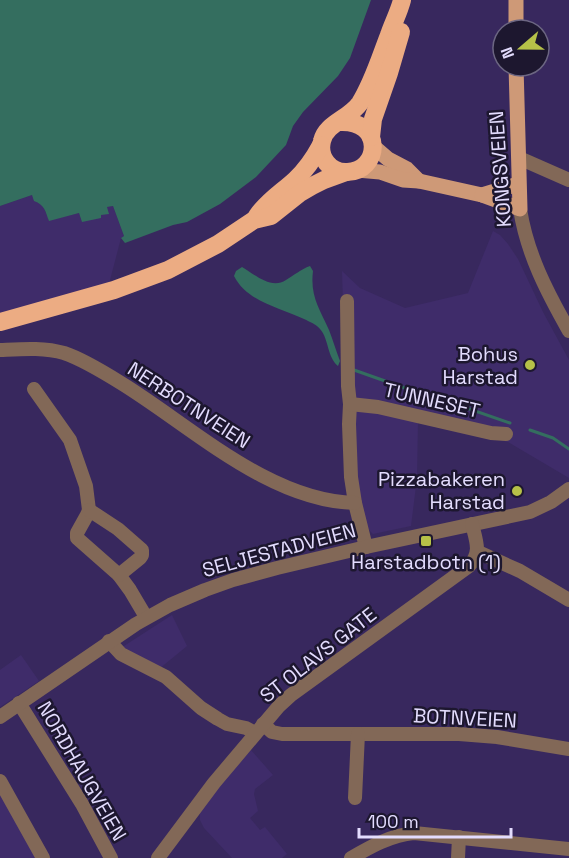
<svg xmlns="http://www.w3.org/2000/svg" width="569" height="858" font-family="'Space Grotesk',sans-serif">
  <rect width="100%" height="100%" fill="#38285e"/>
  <g fill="#3f2c6a">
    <polygon points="32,195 43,206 49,220 79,213 82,221 101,215 107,207 113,206 124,236 121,238 109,284 0,322 0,206"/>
    <polygon points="493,231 500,235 508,244 518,259 543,312 569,360 569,478 508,442 418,420 417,478 411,526 373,534 369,530 360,508 344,337 342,271 360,288 405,308 468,293"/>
    <polygon points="172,615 187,646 159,669 124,653 124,646"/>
    <polygon points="21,655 39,681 0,707 0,670"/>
    <polygon points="251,750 273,775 255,789 254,794 258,811 250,818 260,830 265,827 287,854 282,858 232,858 204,828 200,820 200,812 217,789"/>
    <polygon points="0,792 37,858 0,858"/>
  </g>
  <g fill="#346e5f">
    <path d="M0,0h371l-21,58 -12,18 -35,36 -10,14 -7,19 -30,32 -36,27 -33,18 -14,3 -48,18 -4,-5 3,-2 -11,-30 -6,1 2,7 -8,1v3l-19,4 -3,-9 -30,8c-4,-10 -4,-16 -15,-20l-2,-6 -32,11z"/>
    <path d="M310,266l3,5c-3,25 6,37 16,59 4,10 7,21 11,31l-2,5c-11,-9 -9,-27 -18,-37 -4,-5 -10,-7 -16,-10 -23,-11 -57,-17 -70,-43l2,-5 6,-4c12,7 29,23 44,13 7,-4 15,-11 24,-14z"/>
  </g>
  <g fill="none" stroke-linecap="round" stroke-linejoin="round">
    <g stroke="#346e5f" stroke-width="3">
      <polyline points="354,370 419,393"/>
      <polyline points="435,397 510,423"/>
      <polyline points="530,430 553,438 569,449"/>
    </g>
    <g stroke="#826857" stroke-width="14">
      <polyline points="519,158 569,180"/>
      <path d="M520,209c7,45 27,83 49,122"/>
      <polyline points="347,301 348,386 350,404 349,424 351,477 355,503 366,547"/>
      <path d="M0,350c21,-1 44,-3 64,3 18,6 41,20 57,30 70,43 148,118 234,120"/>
      <polyline points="34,389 70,440 86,486 89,510 87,515 77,533 77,538 119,575 130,590 146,617"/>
      <polyline points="350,404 378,407 491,433 506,434"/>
      <polyline points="89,510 118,529 142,550 142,555 140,558 119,575"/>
      <polyline points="478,552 520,571 569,600"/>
      <polyline points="109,641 121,654 166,677 201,708 218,719 227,724 246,728 255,733"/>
      <polyline points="19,703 82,804 111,858"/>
      <polyline points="0,717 136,624 170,605 205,590 233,580 277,568 366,547 530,512 551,502 569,489"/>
      <polyline points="263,724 272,732 282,734 459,734 497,737 569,749"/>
      <polyline points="0,781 43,858"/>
      <polyline points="355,798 358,734"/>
      <path d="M158,858l56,-75 65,-77 12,-11 178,-129c13,-14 7,-25 3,-42"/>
      <path d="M351,858c19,-11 40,-23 63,-25l155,16"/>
      <polyline points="458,858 459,837"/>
    </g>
    <g stroke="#ce9977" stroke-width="15">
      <polyline points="516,30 516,0"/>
      <polyline points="373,146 388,159 407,169 419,181"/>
      <polyline points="357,170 380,172 403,180 419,181 482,195 520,209 516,66"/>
      <polyline points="482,195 518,184"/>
    </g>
    <g stroke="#ecac83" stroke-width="18">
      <path d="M340,122c45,-2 40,50 7,50 -17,1 -29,-15 -25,-31 4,-18 27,-22 38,-38 13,-21 20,-45 29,-68 4,-12 10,-23 13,-35"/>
      <polyline points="371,137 373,119 389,73 401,32"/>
      <path d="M257,216c10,-15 25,-24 38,-36 11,-10 19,-22 26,-35"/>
      <polyline points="0,322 114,290 168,270 218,244 254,220 271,216 300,193 312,186 324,180 346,172"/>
    </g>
  </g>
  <g fill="#b6c148" stroke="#1d172f" stroke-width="2">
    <circle cx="530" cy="365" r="6"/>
    <circle cx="517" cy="491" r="6"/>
    <rect x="420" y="535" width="12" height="12" rx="3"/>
  </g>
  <g text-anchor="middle" stroke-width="5" stroke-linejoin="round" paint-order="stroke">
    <g font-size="20" fill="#e3dcfe" stroke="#1d172f">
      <text transform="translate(500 169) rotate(-94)" y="7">KONGSVEIEN</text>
      <text transform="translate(432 400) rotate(13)" y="7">TUNNESET</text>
      <text transform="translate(189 405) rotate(33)" y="7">NERBOTNVEIEN</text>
      <text transform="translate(279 550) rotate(-15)" y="7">SELJESTADVEIEN</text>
      <text transform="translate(318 655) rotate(-38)" y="7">ST OLAVS GATE</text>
      <text transform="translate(465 718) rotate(3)" y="7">BOTNVEIEN</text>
      <text transform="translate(82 771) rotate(60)" y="7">NORDHAUGVEIEN</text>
    </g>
    <g font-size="20" fill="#e3dcfe" stroke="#1d172f" text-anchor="end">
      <text x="518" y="361">Bohus<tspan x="518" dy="23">Harstad</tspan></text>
      <text x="505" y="486">Pizzabakeren<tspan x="505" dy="23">Harstad</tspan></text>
      <text x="426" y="569" text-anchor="middle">Harstadbotn (1)</text>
    </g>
  </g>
  <g transform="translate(521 48) rotate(250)"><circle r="28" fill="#1d172f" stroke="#6c6682" stroke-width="1.5"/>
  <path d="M0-4.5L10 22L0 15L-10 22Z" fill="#b6c148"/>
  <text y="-9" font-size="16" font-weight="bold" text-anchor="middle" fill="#e3dcfe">N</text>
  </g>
  <path d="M359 828v9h152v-9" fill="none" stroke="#e3dcfe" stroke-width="3"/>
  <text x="368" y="828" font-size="18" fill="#e3dcfe" stroke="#1d172f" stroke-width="4.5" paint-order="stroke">100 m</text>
</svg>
